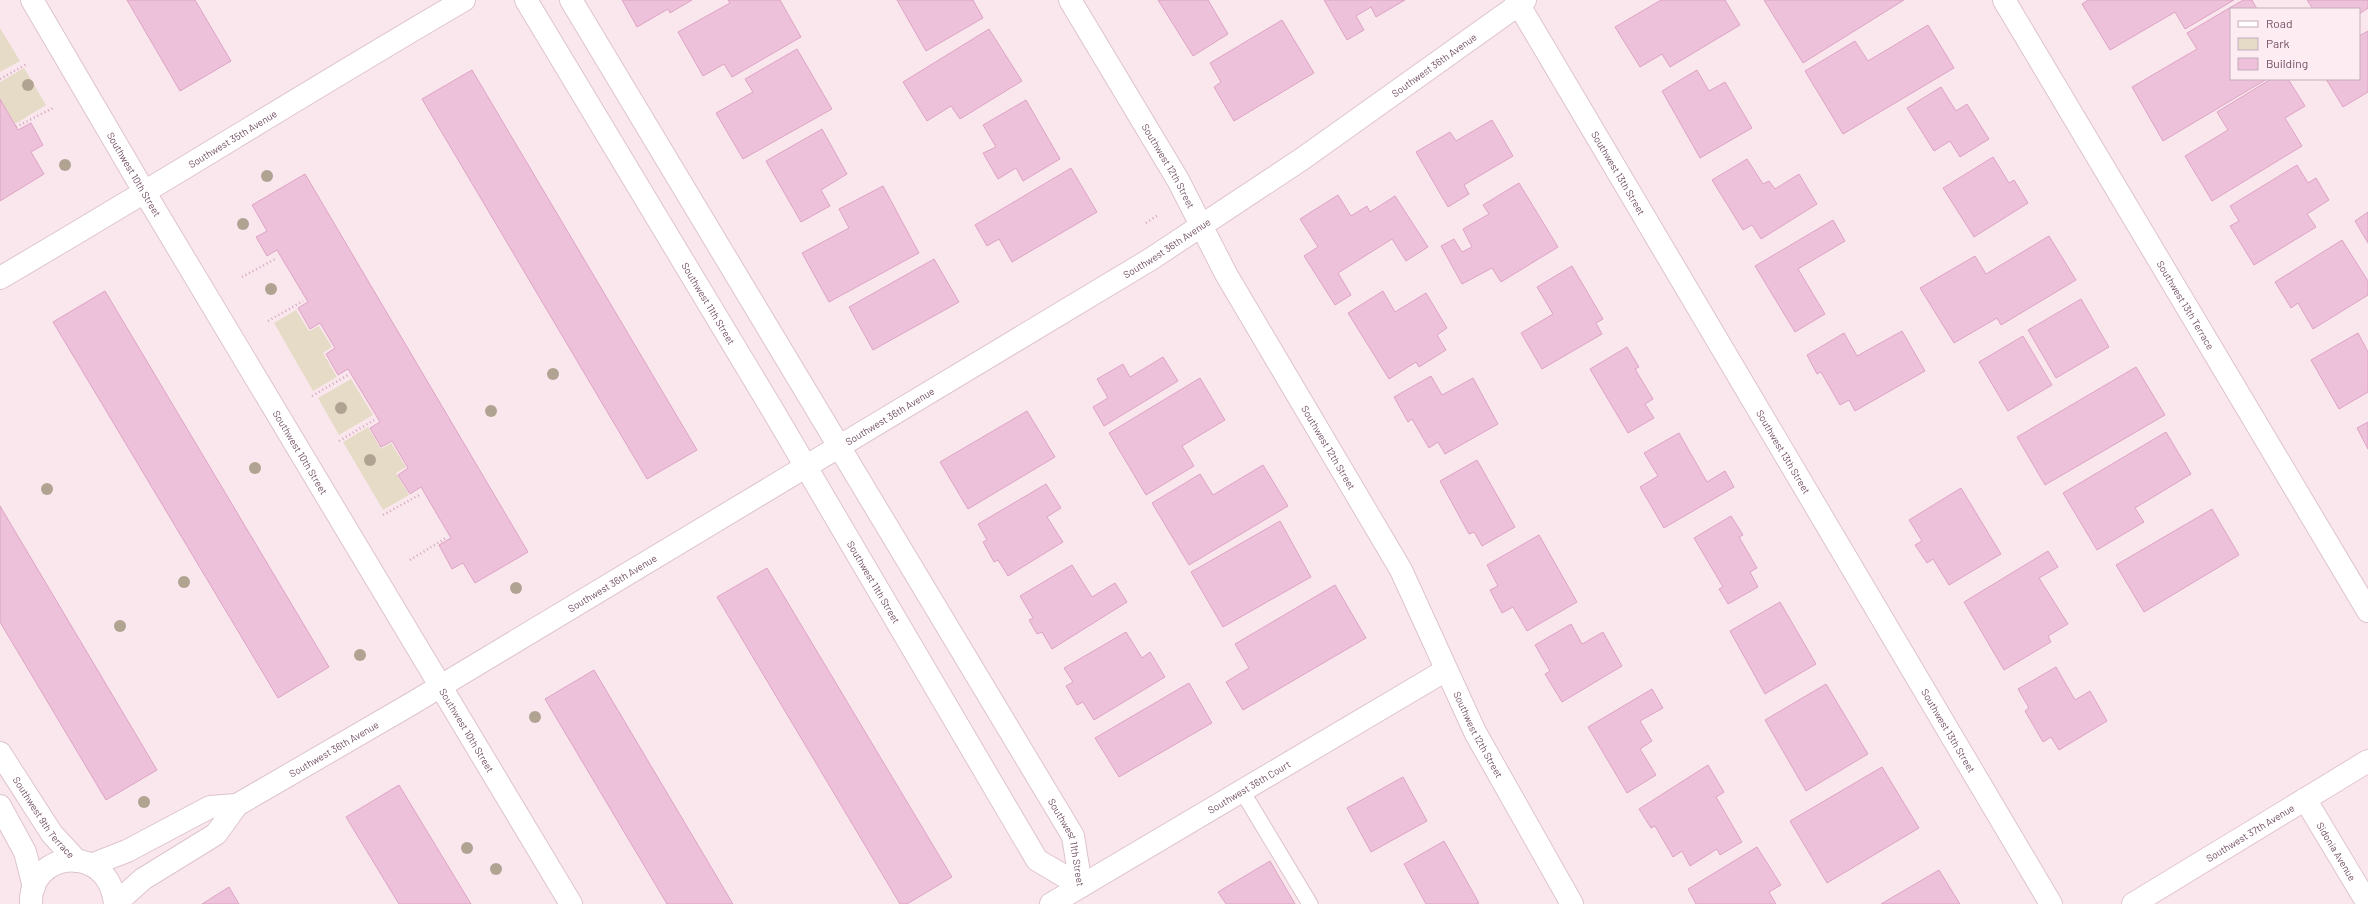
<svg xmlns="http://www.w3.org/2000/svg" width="2368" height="904" font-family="Barlow,sans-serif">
  <rect width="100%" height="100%" fill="#fae7ed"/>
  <g fill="#e6dbc7">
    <polygon points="0,28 20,61 0,72"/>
    <polygon points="24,68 46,105 15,124 0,99 0,82"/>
    <polygon points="296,310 309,331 319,326 332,347 323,353 337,377 313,391 274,323"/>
    <polygon points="351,379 373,415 339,435 318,398"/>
    <polygon points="368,427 381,449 391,443 406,467 396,473 409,495 383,510 343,442"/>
  </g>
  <g fill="#edc1d9" stroke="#dea3c4">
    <polygon points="127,0 195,0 231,61 180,91"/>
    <polygon points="622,0 692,0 670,13 668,9 637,27"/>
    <polygon points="728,0 780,0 801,37 732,77 724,64 703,76 678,32 730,3"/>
    <polygon points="897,0 973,0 983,18 926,51"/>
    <polygon points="1158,0 1208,0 1228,34 1193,56"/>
    <polygon points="1324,0 1405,0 1376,17 1371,7 1356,16 1364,30 1347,40"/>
    <polygon points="1661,0 1725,0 1740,25 1670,67 1662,54 1640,67 1615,27"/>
    <polygon points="1764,0 1904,0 1803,63"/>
    <polygon points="2088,0 2234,0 2185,29 2175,12 2110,50 2082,4"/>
    <polygon points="2243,0 2252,0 2257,9 2231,9 2231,79 2267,79 2163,141 2132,87 2197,49 2187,33"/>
    <polygon points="2307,0 2368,0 2368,8 2359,14 2359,9 2313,9"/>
    <polygon points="1282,20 1314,73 1234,121 1214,87 1221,82 1210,63"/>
    <polygon points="1928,25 1954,68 1843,134 1805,71 1855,41 1868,61"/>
    <polygon points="989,29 1022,81 960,119 951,106 927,121 903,82"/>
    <polygon points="2368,31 2368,92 2343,107 2326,79 2359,79 2359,36"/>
    <polygon points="797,49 832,109 743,159 716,113 753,92 745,79"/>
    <polygon points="472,70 697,450 647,479 422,99"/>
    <polygon points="1697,70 1709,91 1725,82 1752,128 1700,158 1662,91"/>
    <polygon points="2271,79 2288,79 2305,106 2285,118 2302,146 2212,201 2185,156 2228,130 2217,112"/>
    <polygon points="1941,87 1956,111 1967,104 1989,139 1960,157 1950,141 1934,151 1907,108"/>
    <polygon points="0,99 18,130 31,123 43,145 31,152 44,174 0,201"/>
    <polygon points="1026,100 1060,159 1023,181 1016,168 998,179 983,153 996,147 983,125"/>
    <polygon points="1492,120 1513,156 1464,185 1469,194 1448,207 1416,152 1450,132 1456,141"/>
    <polygon points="822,129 847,174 821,190 830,206 801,222 766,161"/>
    <polygon points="1993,157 2009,183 2014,180 2028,203 1974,237 1943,188"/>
    <polygon points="1747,159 1763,184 1769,181 1775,189 1799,174 1817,204 1761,239 1752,225 1743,230 1712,180"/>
    <polygon points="2297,165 2308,183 2316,178 2329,200 2307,214 2316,227 2254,265 2230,226 2239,221 2230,206"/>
    <polygon points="1071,168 1097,212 1012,262 999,239 987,246 975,225"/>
    <polygon points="305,174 528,552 475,583 463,563 452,569 439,545 451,538 421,487 410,494 398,475 408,468 392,441 381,447 370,428 380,422 348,369 338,375 326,354 335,348 320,323 310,329 298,308 308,302 277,250 267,256 256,237 267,231 252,205"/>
    <polygon points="1519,183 1558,247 1501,282 1492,268 1462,284 1441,246 1454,239 1462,252 1472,247 1463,229 1489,214 1483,205"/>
    <polygon points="883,186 919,253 829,302 802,253 849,228 839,209"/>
    <polygon points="1338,195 1351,216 1367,206 1370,212 1395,196 1428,247 1406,261 1392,239 1338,273 1351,295 1335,305 1304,256 1318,247 1300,219"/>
    <polygon points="2368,212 2368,243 2355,221"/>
    <polygon points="1833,220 1845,241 1798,269 1825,314 1795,332 1755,266"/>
    <polygon points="2049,236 2076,280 2001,325 1997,318 1954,343 1920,288 1975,256 1986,274"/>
    <polygon points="2342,240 2368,281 2368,295 2313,329 2298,303 2291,308 2275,282"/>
    <polygon points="934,259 959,302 873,350 849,307"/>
    <polygon points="1572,266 1603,319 1596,323 1602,334 1542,369 1521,333 1553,314 1537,287"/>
    <polygon points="105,291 329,667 278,698 53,322"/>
    <polygon points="1383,291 1395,312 1426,293 1447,328 1437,335 1446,350 1419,367 1416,362 1389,379 1348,313"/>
    <polygon points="2081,299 2109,347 2056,378 2028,330"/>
    <polygon points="1902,331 1925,371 1855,411 1849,400 1840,405 1821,372 1817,374 1807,355 1844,333 1857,356"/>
    <polygon points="2358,333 2368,352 2368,392 2339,409 2311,360"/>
    <polygon points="2023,336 2052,385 2008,411 1979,362"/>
    <polygon points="1627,347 1639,367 1635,369 1653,399 1645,404 1654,418 1628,433 1590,369"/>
    <polygon points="1163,357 1178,381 1104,426 1093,407 1108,398 1097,379 1123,364 1130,377"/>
    <polygon points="2136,367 2165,415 2045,485 2017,437"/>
    <polygon points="1431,376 1442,395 1473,378 1498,424 1445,454 1438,442 1429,448 1412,419 1408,422 1394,397"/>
    <polygon points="1200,378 1225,420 1182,446 1194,466 1146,495 1109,433"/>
    <polygon points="1027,411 1055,457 968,509 940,462"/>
    <polygon points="2368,422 2368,449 2357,428"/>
    <polygon points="2166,432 2191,474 2135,508 2144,522 2097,550 2063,493"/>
    <polygon points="1679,433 1707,482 1725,471 1734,487 1664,528 1640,487 1658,476 1644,453"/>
    <polygon points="1477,460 1515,527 1482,546 1474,532 1469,534 1440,481"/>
    <polygon points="1263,465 1288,506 1189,565 1152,503 1200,474 1213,495"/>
    <polygon points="1046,484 1061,508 1047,517 1063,542 1008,576 998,560 994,562 983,542 987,540 978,524"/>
    <polygon points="1961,488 2001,554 1949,585 1933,559 1927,563 1915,545 1922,541 1909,520"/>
    <polygon points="0,506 157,770 106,800 0,622"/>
    <polygon points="2212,509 2239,555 2144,612 2116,565"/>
    <polygon points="1731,516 1743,535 1739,537 1757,568 1750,572 1758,587 1728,604 1719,589 1723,587 1694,538"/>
    <polygon points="1280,521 1311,577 1223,627 1191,572"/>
    <polygon points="1539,535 1577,602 1527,631 1513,607 1502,613 1490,590 1498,586 1487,565"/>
    <polygon points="2048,551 2058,567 2039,578 2068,624 2048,636 2051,642 2004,670 1964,602"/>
    <polygon points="1072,565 1092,597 1115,583 1127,602 1052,649 1042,632 1037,634 1029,620 1033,618 1020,596"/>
    <polygon points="767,568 952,877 907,904 900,904 717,597"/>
    <polygon points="1335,585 1366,638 1243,710 1226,682 1249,668 1235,644"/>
    <polygon points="1780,602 1816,664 1765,694 1730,631"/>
    <polygon points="1571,624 1582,644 1603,632 1622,666 1562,702 1545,674 1550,671 1535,645"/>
    <polygon points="1126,632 1142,658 1150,652 1165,677 1094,720 1083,702 1077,705 1066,686 1073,682 1064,668"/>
    <polygon points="2056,667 2075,700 2090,691 2107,721 2059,750 2051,737 2043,742 2025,711 2029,708 2018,689"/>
    <polygon points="594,670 733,904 667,904 545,699"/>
    <polygon points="1189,683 1212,723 1119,777 1095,738"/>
    <polygon points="1826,684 1868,754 1806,791 1765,720"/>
    <polygon points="1652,689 1663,708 1640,721 1652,741 1640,749 1656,775 1627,793 1588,727"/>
    <polygon points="1708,765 1724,792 1716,797 1742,842 1720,855 1717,849 1690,866 1682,851 1673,857 1655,826 1651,828 1639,809"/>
    <polygon points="1882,767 1919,828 1827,883 1790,821"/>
    <polygon points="1403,777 1427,821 1371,852 1347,808"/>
    <polygon points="399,785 471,904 399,904 346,817"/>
    <polygon points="1444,841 1479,903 1476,904 1426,904 1404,864"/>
    <polygon points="1757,847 1781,885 1769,892 1776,904 1696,904 1688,889"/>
    <polygon points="1270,861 1295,904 1226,904 1218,892"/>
    <polygon points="1939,870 1960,904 1881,904"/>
    <polygon points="229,887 239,904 202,904"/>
  </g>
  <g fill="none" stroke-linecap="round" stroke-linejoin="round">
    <g stroke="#dec3d0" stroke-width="17">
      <polyline id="lane" points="1242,791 1310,904"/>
    </g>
    <g stroke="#dec3d0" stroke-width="24">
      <g id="street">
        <path id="s1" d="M32,0l113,193 426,711"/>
        <path id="s2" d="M526,0l246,409 265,451 44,26"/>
        <path id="s3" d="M571,0l502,836 8,50"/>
        <path id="s4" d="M1070,0l108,180 48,94 175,296 74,162 97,172"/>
        <path id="s5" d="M1516,0l535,904"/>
        <path id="s6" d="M2004,0l364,611"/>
        <path id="s7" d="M0,278c156,-91 308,-187 464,-278"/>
        <path id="s8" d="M0,753l52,81 25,27"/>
        <path id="s9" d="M2305,799l63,105"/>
        <polyline points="0,806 25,852 34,887"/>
        <polyline points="91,865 127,851 210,807 237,805"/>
        <path d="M31,904c-2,-54 78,-62 84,0"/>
        <path id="s10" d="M115,904l28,-25 73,-45 21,-29 174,-101 740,-445 151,-100 223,-159"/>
        <path id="s11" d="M1051,904l395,-234"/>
      </g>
    </g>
    <g stroke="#e4c4d3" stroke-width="24">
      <g id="secondary">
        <path id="s12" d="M2133,904l235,-143"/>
      </g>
    </g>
    <g stroke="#d2a5be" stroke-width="2.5" stroke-dasharray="1 3" stroke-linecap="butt">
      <polyline points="0,79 27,64"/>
      <polyline points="16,127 53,108"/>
      <polyline points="1146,223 1158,215"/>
      <polyline points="242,277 277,258"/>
      <polyline points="268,321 303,301"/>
      <polyline points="312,396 348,375"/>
      <polyline points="339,441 374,420"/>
      <polyline points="383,515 419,495"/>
      <polyline points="410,560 446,538"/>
    </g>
    <use href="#lane" stroke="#fff" stroke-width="15"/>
    <use href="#street" stroke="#fff" stroke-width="22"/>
    <use href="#secondary" stroke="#fff" stroke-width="22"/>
  </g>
  <g fill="#b1a392">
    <circle cx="28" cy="85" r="6"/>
    <circle cx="65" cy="165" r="6"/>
    <circle cx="267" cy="176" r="6"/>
    <circle cx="243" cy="224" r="6"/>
    <circle cx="271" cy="289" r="6"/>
    <circle cx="553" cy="374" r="6"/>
    <circle cx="341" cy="408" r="6"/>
    <circle cx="491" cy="411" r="6"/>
    <circle cx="370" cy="460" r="6"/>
    <circle cx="255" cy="468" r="6"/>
    <circle cx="47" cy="489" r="6"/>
    <circle cx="184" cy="582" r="6"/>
    <circle cx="516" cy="588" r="6"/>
    <circle cx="120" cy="626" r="6"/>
    <circle cx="360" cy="655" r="6"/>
    <circle cx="535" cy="717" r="6"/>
    <circle cx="144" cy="802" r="6"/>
    <circle cx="467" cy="848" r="6"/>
    <circle cx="496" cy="869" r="6"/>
  </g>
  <g text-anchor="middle" stroke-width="3" stroke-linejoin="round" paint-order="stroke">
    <g font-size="10" fill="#714e63" stroke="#fdedf2">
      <text dy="4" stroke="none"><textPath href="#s10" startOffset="1567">Southwest 36th Avenue</textPath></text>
      <text dy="4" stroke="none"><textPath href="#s7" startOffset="271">Southwest 35th Avenue</textPath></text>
      <text dy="4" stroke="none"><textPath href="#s4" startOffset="193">Southwest 12th Street</textPath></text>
      <text dy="4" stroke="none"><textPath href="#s5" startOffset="201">Southwest 13th Street</textPath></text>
      <text dy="4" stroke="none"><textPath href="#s1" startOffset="202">Southwest 10th Street</textPath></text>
      <text dy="4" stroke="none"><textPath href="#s10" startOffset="1243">Southwest 36th Avenue</textPath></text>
      <text dy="4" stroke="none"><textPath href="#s2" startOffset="354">Southwest 11th Street</textPath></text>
      <text dy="4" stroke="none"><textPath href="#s6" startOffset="355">Southwest 13th Terrace</textPath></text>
      <text dy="4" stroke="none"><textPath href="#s10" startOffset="919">Southwest 36th Avenue</textPath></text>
      <text dy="4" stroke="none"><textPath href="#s4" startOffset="517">Southwest 12th Street</textPath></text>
      <text dy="4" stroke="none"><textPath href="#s1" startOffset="526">Southwest 10th Street</textPath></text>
      <text dy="4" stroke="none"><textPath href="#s5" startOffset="525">Southwest 13th Street</textPath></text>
      <text dy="4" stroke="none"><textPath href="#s10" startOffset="595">Southwest 36th Avenue</textPath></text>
      <text dy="4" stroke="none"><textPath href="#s2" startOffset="678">Southwest 11th Street</textPath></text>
      <text dy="4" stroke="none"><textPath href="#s1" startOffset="850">Southwest 10th Street</textPath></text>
      <text dy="4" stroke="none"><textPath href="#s5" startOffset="849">Southwest 13th Street</textPath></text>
      <text dy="4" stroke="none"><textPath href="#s4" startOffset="841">Southwest 12th Street</textPath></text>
      <text dy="4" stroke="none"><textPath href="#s10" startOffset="271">Southwest 36th Avenue</textPath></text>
      <text dy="4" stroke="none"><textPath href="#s11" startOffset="230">Southwest 36th Court</textPath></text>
      <text dy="4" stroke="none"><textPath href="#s8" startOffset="78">Southwest 9th Terrace</textPath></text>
      <text dy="4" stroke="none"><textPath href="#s12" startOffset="137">Southwest 37th Avenue</textPath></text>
      <text dy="4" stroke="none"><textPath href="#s3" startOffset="979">Southwest 11th Street</textPath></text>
      <text dy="4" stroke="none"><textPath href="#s9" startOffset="61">Sidonia Avenue</textPath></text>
    </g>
  </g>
  <rect x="2230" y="8" width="130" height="72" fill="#fdedf2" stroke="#c5adb9"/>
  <rect x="2238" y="21" width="20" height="6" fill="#ffffff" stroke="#c5adb9"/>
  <text x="2266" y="28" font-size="12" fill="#714e63">Road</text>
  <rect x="2238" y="38" width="20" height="12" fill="#e6dbc7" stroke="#c5adb9"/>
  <text x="2266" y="48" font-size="12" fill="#714e63">Park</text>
  <rect x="2238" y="58" width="20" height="12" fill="#edc1d9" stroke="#c5adb9"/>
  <text x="2266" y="68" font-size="12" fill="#714e63">Building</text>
</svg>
